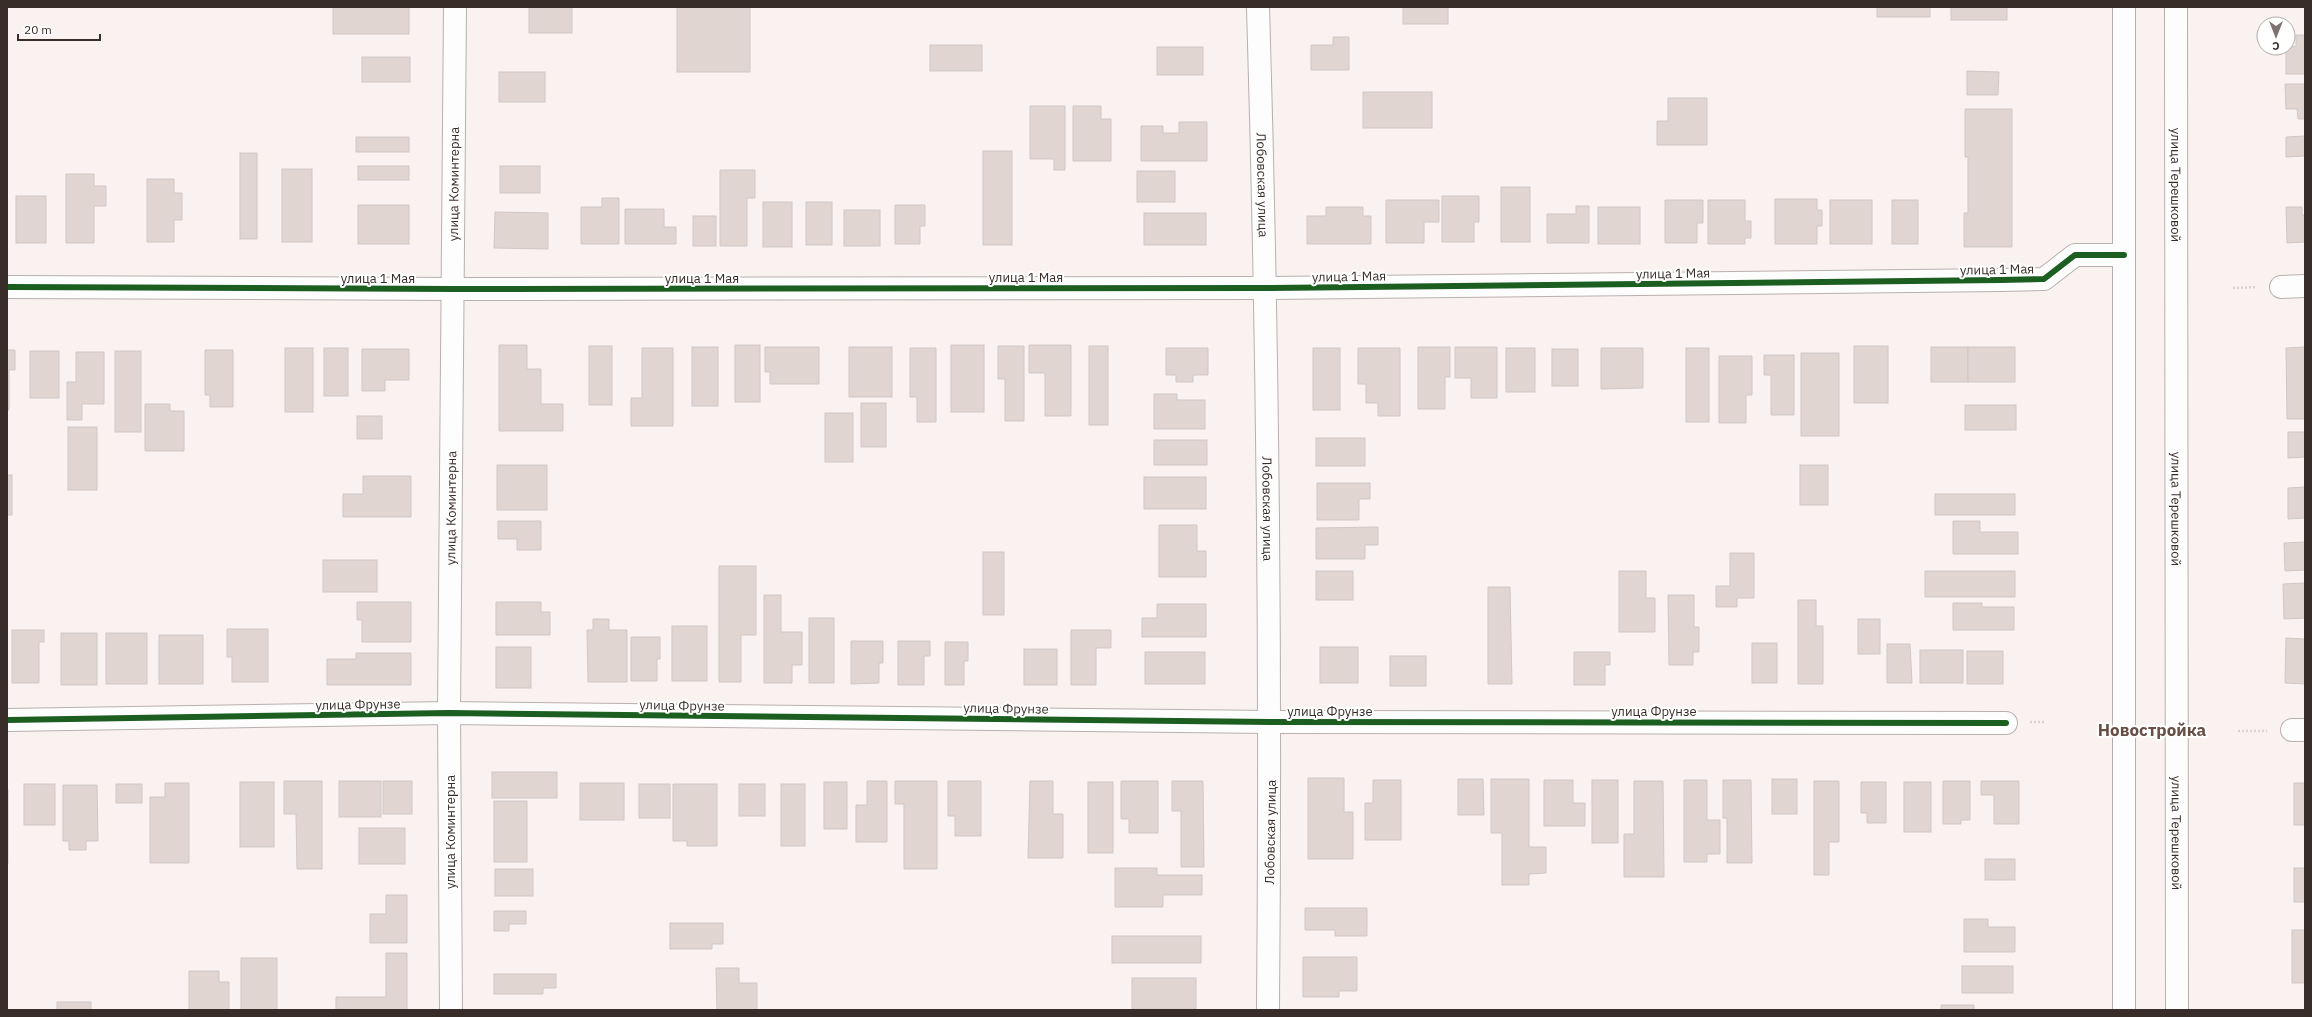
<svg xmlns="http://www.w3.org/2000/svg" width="2312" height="1017" font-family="'IBM Plex Sans',sans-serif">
  <rect width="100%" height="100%" fill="#f9f2f0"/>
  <g fill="#e0d5d1" stroke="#d0c8c5">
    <rect x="333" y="7" width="76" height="27"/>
    <rect x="529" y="7" width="43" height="26"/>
    <rect x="677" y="7" width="73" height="65"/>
    <rect x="1403" y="7" width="45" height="17"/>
    <rect x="1877" y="7" width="53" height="10"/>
    <rect x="1951" y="7" width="56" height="13"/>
    <polygon points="2296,35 2305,35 2305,74 2286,74 2286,48 2296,46"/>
    <polygon points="1333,37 1349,37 1349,70 1311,70 1311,45 1333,45"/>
    <rect x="930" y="45" width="52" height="26"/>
    <rect x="1157" y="47" width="46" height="28"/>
    <rect x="362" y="57" width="48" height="25"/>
    <polygon points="1967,71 1999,72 1998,95 1967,95"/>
    <rect x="499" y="72" width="46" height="30"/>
    <polygon points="2285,84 2305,84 2305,119 2298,119 2297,109 2286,109"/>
    <rect x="1363" y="92" width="69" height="36"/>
    <polygon points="1668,98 1707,98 1707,145 1657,145 1657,121 1668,121"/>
    <polygon points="1030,106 1065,106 1065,170 1054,170 1054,159 1030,159"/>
    <polygon points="1073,106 1101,106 1101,119 1111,119 1111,161 1073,161"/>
    <polygon points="1965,109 2012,109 2012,247 1964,247 1964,213 1968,213 1968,157 1965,157"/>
    <polygon points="1179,122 1207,122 1207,161 1141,161 1141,126 1163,126 1163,133 1179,133"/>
    <polygon points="2305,136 2305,156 2286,157 2286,137"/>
    <rect x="356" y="137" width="53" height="15"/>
    <rect x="983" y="151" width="29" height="94"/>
    <rect x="240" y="153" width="17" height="86"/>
    <rect x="358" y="166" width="51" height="14"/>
    <rect x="500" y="166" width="40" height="27"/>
    <rect x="282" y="169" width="30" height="73"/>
    <polygon points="720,170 755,170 755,198 747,198 747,246 720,246"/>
    <rect x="1137" y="171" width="38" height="31"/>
    <polygon points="66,174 94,174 94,186 106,186 106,206 94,206 94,243 66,243"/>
    <polygon points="147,179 174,179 174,193 182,193 182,220 174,220 174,242 147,242"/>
    <rect x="1501" y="187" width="29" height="55"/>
    <rect x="16" y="196" width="30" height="47"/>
    <polygon points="1442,196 1479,196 1479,222 1474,222 1474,242 1442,242"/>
    <polygon points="602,198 619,198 619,244 581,244 581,207 602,207"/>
    <polygon points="1775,199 1817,199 1817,210 1822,210 1822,226 1817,226 1817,244 1775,244"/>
    <polygon points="1386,200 1439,200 1439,222 1424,222 1424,243 1386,243"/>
    <polygon points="1665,200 1703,200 1703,223 1697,223 1697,243 1665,243"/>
    <polygon points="1708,200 1745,200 1745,221 1751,221 1751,238 1745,238 1745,244 1708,244"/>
    <rect x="1830" y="200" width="42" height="44"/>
    <rect x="1892" y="200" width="26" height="44"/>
    <rect x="763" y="202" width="29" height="45"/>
    <rect x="806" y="202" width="26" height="43"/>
    <rect x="358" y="205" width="51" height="39"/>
    <polygon points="895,205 925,205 925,226 920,226 920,244 895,244"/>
    <polygon points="1576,206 1589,206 1589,243 1547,243 1547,214 1576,214"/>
    <polygon points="1326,207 1363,207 1363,216 1371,216 1371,244 1307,244 1307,216 1326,216"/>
    <rect x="1598" y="207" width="42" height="37"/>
    <polygon points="2286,207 2302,207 2302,215 2305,215 2305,242 2287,243"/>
    <polygon points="625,209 664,209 664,227 676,227 676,244 625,244"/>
    <rect x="844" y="210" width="36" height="36"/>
    <polygon points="495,212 548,213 548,249 494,248"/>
    <rect x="1144" y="213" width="62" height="32"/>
    <rect x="693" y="216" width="23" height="30"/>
    <polygon points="499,345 527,345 527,369 541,369 541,404 563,404 563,431 499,431"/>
    <rect x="735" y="345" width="25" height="57"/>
    <rect x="951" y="345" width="33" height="67"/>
    <polygon points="1029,345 1071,345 1071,416 1045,416 1045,373 1029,373"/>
    <rect x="589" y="346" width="23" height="59"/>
    <polygon points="998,346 1024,346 1024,421 1005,421 1005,379 998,379"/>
    <rect x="1089" y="346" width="19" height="79"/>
    <rect x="1854" y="346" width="34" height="57"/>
    <rect x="692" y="347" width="26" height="59"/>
    <polygon points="765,347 819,347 819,384 770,384 770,372 765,372"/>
    <rect x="849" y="347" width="43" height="50"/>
    <polygon points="1418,347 1450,347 1450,377 1445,377 1445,409 1418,409"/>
    <polygon points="1455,347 1497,347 1497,398 1471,398 1471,378 1455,378"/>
    <rect x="1931" y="347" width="37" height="35"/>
    <rect x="1968" y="347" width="47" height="35"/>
    <polygon points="2305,347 2305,419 2287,419 2286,348"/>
    <rect x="285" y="348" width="28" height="64"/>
    <rect x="324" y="348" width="24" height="48"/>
    <polygon points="642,348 673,348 673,426 631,426 631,398 642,398"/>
    <polygon points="910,348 936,348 936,422 917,422 917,397 910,397"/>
    <polygon points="1166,348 1208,348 1208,375 1193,375 1193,382 1176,382 1176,375 1166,375"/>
    <rect x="1313" y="348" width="27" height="62"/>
    <polygon points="1358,348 1400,348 1400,416 1378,416 1378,403 1366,403 1366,384 1358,384"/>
    <rect x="1506" y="348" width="29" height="44"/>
    <polygon points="1601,348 1643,348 1643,388 1601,389"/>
    <rect x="1686" y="348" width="23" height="74"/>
    <polygon points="362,349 409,349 409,380 385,380 385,391 362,391"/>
    <rect x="1552" y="349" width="26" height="37"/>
    <polygon points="7,350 15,350 15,370 9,370 9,410 7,410"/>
    <polygon points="205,350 233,350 233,407 210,407 210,395 205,395"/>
    <rect x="30" y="351" width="29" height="47"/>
    <rect x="115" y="351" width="26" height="81"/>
    <polygon points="76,352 104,352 104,404 82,404 82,420 67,420 67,382 76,382"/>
    <rect x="1801" y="353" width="38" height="83"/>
    <polygon points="1764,355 1794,355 1794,415 1771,415 1771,375 1764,375"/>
    <polygon points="1719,356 1752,356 1752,395 1746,395 1746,423 1719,423"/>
    <polygon points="1154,394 1177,394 1177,400 1205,400 1205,429 1154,429"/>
    <rect x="861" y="403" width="25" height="44"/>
    <polygon points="145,404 170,404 170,411 184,411 184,451 145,451"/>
    <rect x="1965" y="405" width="51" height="25"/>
    <rect x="825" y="413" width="28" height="49"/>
    <rect x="357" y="416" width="25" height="23"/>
    <rect x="68" y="427" width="29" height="63"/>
    <polygon points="2288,432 2305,432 2305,457 2288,458"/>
    <rect x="1316" y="438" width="49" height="28"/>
    <rect x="1154" y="440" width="53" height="25"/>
    <rect x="497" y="465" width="50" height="45"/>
    <rect x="1800" y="465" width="28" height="40"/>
    <rect x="7" y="475" width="5" height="40"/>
    <polygon points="363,476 411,476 411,517 343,517 343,494 363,494"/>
    <rect x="1144" y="477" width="62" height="32"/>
    <polygon points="1317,483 1370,483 1370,499 1359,499 1359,520 1317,520"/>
    <polygon points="2305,487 2305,518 2288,519 2288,488"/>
    <rect x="1935" y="494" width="80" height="21"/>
    <polygon points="498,521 541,521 541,550 517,550 517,539 498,539"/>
    <polygon points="1953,521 1980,521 1980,532 2018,532 2018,554 1953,554"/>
    <polygon points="1159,525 1197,525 1197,551 1206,551 1206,577 1159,577"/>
    <polygon points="1378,527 1378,545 1365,545 1365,559 1316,559 1316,528"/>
    <polygon points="2305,542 2305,570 2285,571 2284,543"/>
    <rect x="983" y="552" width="21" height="63"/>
    <polygon points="1730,553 1754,553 1754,598 1737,598 1737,607 1716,607 1716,586 1730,586"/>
    <rect x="323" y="560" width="54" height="32"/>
    <polygon points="719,566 756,566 756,635 741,635 741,682 719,682"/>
    <rect x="1316" y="571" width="37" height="29"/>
    <polygon points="1619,571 1646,571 1646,598 1655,598 1655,632 1619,632"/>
    <rect x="1925" y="571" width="90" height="26"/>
    <polygon points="2305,583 2305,618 2284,619 2283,584"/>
    <polygon points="1488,587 1510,587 1512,684 1488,684"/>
    <polygon points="764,595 781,595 781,632 802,632 802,665 792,665 792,683 764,683"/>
    <polygon points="1668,595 1694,595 1694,627 1699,627 1699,652 1693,652 1693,665 1669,665"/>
    <polygon points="1798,600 1816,600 1816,626 1823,626 1823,684 1798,684"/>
    <polygon points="357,602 411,602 411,642 362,642 362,620 357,620"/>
    <polygon points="496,602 541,602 541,612 550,612 550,635 496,635"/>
    <polygon points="1953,603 1982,603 1982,607 2014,607 2014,630 1953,630"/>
    <polygon points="1157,604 1206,604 1206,637 1142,637 1142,618 1157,618"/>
    <rect x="809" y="618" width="25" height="65"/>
    <polygon points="593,619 609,619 609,630 627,630 627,682 588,682 587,630 593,630"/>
    <rect x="1858" y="619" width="22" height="35"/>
    <rect x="672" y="626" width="35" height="55"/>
    <polygon points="227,629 268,629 268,682 232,682 232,657 227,657"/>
    <polygon points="12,630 44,630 44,642 39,642 39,683 12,683"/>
    <polygon points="1071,630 1111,630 1111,648 1096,648 1096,685 1071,685"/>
    <rect x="61" y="633" width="36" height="52"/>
    <rect x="106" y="633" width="41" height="51"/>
    <rect x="159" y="635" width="44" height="49"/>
    <polygon points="631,637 660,637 660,659 657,659 657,681 631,681"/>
    <polygon points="2286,638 2305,639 2305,684 2285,683"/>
    <polygon points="851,641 883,641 883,663 879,663 879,683 851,684"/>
    <polygon points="898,641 930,641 930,656 924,656 924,685 898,685"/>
    <polygon points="945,642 968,642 968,661 964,661 964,685 945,685"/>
    <rect x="1752" y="643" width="25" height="40"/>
    <polygon points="1887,644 1910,644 1912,683 1887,683"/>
    <rect x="496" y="647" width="35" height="41"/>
    <rect x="1320" y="647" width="38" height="36"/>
    <rect x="1024" y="649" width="33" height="36"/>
    <rect x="1920" y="650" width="43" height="33"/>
    <rect x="1967" y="651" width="36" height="33"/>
    <rect x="1145" y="652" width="60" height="32"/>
    <polygon points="1574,652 1610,652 1610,665 1605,665 1605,685 1574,685"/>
    <polygon points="356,653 411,653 411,685 327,685 327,659 356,659"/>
    <rect x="1390" y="656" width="36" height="30"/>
    <rect x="492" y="772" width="65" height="26"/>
    <polygon points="1308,778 1344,778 1344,812 1353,812 1353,859 1308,859"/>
    <polygon points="1458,779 1483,779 1484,815 1458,815"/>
    <polygon points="1491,779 1529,779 1529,847 1546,847 1546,873 1529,874 1529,885 1502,885 1502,833 1491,833"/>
    <rect x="1772" y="779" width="25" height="35"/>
    <polygon points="1373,780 1401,780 1401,840 1365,840 1365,803 1373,803"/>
    <polygon points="1544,780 1573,780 1573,803 1585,803 1585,826 1544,826"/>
    <rect x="1592" y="780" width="26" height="63"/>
    <polygon points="1684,780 1707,780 1707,820 1720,820 1720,854 1707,854 1707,862 1684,862"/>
    <polygon points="1723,780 1751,780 1752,863 1727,863 1727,818 1723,818"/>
    <polygon points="284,781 322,781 322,869 297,869 296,814 284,814"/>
    <rect x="339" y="781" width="42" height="36"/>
    <rect x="383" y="781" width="29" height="33"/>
    <polygon points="867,781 887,781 887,842 856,842 856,805 867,805"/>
    <polygon points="895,781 937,781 937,869 904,869 904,804 895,804"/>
    <polygon points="948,781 981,781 981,836 955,836 955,816 948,816"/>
    <polygon points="1030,781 1053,781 1053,814 1063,814 1063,858 1028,858"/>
    <polygon points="1121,781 1158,781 1158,833 1129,833 1129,819 1121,819"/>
    <polygon points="1172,781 1203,781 1204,867 1181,867 1181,811 1172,811"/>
    <polygon points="1634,781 1663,781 1664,877 1624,877 1624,834 1634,834"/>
    <polygon points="1814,781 1839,781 1839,842 1829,842 1829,875 1814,875"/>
    <polygon points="1943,781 1970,781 1970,820 1961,820 1961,824 1943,824"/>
    <polygon points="1981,781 2019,781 2019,824 1994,824 1994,795 1981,795"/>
    <rect x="240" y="782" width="34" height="65"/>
    <rect x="824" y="782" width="23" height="47"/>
    <rect x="1088" y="782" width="25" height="71"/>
    <polygon points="1861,782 1886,782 1886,823 1867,823 1867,813 1861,813"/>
    <rect x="1904" y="782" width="27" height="50"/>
    <polygon points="165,783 189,783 189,863 150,863 150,797 165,797"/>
    <rect x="580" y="783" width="44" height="37"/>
    <rect x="2294" y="783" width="11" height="42"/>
    <rect x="24" y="784" width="31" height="41"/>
    <rect x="116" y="784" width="26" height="19"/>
    <rect x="639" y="784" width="31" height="34"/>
    <polygon points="673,784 717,784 717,846 687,846 687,841 673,841"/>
    <rect x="739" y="784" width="26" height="32"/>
    <rect x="781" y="784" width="24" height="62"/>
    <polygon points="63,785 97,785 98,841 86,841 86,850 69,850 69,841 63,841"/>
    <rect x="7" y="790" width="1" height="73"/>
    <rect x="494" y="801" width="33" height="61"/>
    <rect x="359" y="828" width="46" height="36"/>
    <rect x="1985" y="859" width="30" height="21"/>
    <polygon points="1115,868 1157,868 1157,875 1202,875 1202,895 1163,895 1163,907 1115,907"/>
    <rect x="2294" y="868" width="11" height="34"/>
    <rect x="495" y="869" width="38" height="27"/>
    <polygon points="386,895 407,895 407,943 370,943 370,914 386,914"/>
    <polygon points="1305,908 1367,908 1367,936 1335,936 1335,930 1305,930"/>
    <polygon points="494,911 526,911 526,924 509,924 509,931 494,931"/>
    <polygon points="1964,919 1988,919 1988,927 2015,927 2015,952 1964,952"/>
    <polygon points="670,923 723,923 723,944 712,944 712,949 670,949"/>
    <rect x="2292" y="930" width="13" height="53"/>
    <rect x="1112" y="936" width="89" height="27"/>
    <polygon points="386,953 407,953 407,1010 336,1010 336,997 386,997"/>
    <polygon points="1303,957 1357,957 1357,991 1339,991 1339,997 1303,997"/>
    <rect x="241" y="958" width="36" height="52"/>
    <rect x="1962" y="966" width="51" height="27"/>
    <polygon points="716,968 739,968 739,983 757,983 757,1010 717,1010"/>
    <polygon points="189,971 219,971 219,982 229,982 229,1010 189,1010"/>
    <polygon points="494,974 556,974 556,988 543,988 543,994 494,994"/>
    <rect x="1132" y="978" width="64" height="31"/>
    <rect x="57" y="1002" width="34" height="8"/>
    <polygon points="1941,1005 1974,1005 1974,1010 2013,1010 1941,1010"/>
  </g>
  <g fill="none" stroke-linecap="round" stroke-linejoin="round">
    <g stroke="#b8b0ad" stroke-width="24">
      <g id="street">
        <path id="s1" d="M1258,7c10,334 13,668 10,1003"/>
        <polyline points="7,287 452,289 1266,288 2000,280 2044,279 2075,255 2124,255"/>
        <polyline points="2281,287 2305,286"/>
        <polyline points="7,720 449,713 1271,722 2006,723"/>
        <polyline points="2292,730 2305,730"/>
        <path id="s2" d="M451,1010l-2,-297 6,-706"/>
      </g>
    </g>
    <g stroke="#b8b0ad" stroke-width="24">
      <g id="primary">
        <polyline points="2124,7 2124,1010"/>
        <path id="s3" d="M2176,7l1,1003"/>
      </g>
    </g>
    <g stroke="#d7d5d4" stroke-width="2.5" stroke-dasharray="2 2" stroke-linecap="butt">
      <polyline points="2233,288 2256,287"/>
      <polyline points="2030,722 2046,722"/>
      <polyline points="2238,731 2267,731"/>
    </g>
    <use href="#street" stroke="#fefdfd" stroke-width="22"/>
    <use href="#primary" stroke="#fefdfd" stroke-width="22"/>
    <g stroke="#fff" stroke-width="8">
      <g id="cycleway">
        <polyline points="7,287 452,289 1266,288 2000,280 2044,279 2075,255 2124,255"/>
        <polyline points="7,720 449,713 1271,722 2006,723"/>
      </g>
    </g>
    <use href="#cycleway" stroke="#1b5e20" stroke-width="6"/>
  </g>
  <g text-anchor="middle" stroke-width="4" stroke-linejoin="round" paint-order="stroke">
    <g font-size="13" fill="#382d29" stroke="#fff">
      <text dy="5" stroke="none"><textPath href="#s2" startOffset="826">улица Коминтерна</textPath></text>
      <text dy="5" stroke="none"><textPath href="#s1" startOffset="178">Лобовская улица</textPath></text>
      <text dy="5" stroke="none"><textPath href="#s3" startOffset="178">улица Терешковой</textPath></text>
      <text transform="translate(1997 269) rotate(-1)" y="5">улица 1 Мая</text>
      <text transform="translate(1673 273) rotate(-1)" y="5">улица 1 Мая</text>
      <text transform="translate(1349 276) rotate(-1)" y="5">улица 1 Мая</text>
      <text x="1026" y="282">улица 1 Мая</text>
      <text x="378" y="283">улица 1 Мая</text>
      <text x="702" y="283">улица 1 Мая</text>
      <text dy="5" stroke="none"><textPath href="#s2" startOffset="502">улица Коминтерна</textPath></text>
      <text dy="5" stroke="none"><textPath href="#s1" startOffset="502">Лобовская улица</textPath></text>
      <text dy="5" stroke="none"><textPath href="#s3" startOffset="502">улица Терешковой</textPath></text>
      <text transform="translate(358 704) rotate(-1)" y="5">улица Фрунзе</text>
      <text transform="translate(682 705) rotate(1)" y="5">улица Фрунзе</text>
      <text transform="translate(1006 708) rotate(1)" y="5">улица Фрунзе</text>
      <text x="1330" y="716">улица Фрунзе</text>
      <text x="1654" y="716">улица Фрунзе</text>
      <text transform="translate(450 832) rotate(-90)" y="5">улица Коминтерна</text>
      <text transform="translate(1270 832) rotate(-89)" y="5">Лобовская улица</text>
      <text dy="5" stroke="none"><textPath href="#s3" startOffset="826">улица Терешковой</textPath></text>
    </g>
    <g font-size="17" font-weight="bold" fill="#684f46" stroke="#fff">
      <text x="2152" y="736">Новостройка</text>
    </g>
  </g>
  <rect width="2312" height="1017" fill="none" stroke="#382d29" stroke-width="16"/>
  <g transform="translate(2276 36) rotate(180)"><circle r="19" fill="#ffffff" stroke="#afaba9"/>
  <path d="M0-3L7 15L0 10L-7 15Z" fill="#7c726f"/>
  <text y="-6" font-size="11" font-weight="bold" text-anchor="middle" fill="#382d29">С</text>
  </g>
  <path d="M18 34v6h82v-6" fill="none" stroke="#382d29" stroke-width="2"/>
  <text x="24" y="34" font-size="12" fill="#382d29" stroke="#ffffff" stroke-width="3" paint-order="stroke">20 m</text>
</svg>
